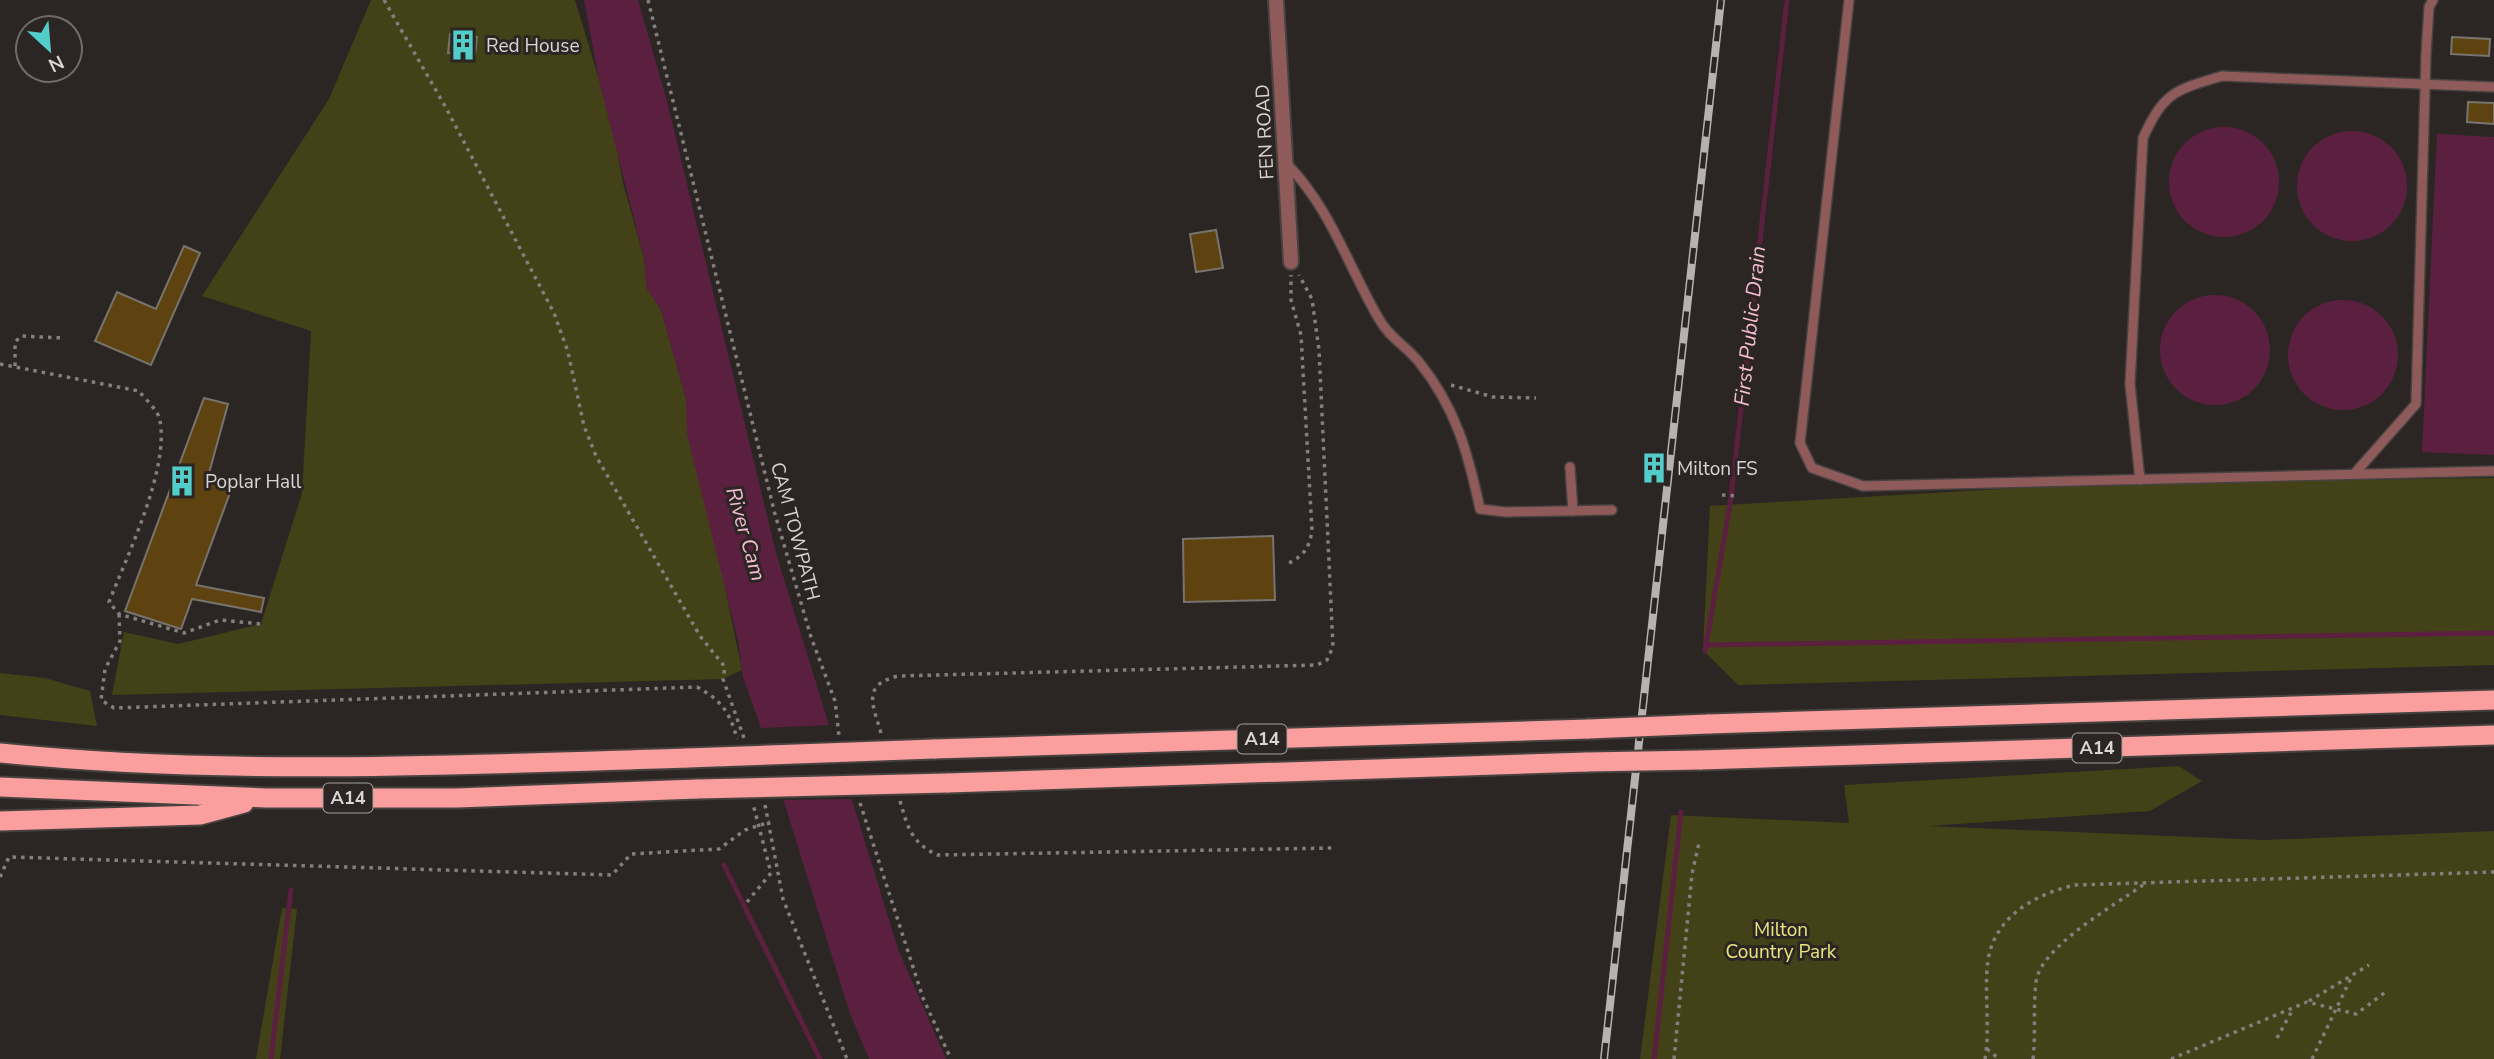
<svg xmlns="http://www.w3.org/2000/svg" width="2494" height="1059" font-family="'Nunito Sans',sans-serif">
  <rect width="100%" height="100%" fill="#2b2623"/>
  <g fill="#434118">
    <polygon points="371,0 575,0 611,119 623,183 644,258 647,289 661,310 686,399 742,670 723,679 112,695 124,632 178,644 261,624 302,493 311,331 202,296 329,99"/>
    <polygon points="2494,478 2494,665 1738,685 1703,650 1710,506 2100,483"/>
    <polygon points="0,673 45,678 90,691 97,726 0,715"/>
    <polygon points="2179,766 2202,781 2150,811 1928,826 2264,840 2494,831 2494,1059 1640,1059 1671,815 1849,823 1844,785"/>
    <polygon points="282,908 297,909 280,1059 256,1059"/>
  </g>
  <g fill="#5b203f">
    <polygon points="584,0 638,0 667,101 776,553 898,949 946,1059 869,1059 850,1014 761,728 743,677 738,641 687,434 686,399 661,310 647,289 644,258 600,85"/>
    <circle cx="2224" cy="182" r="55"/>
    <circle cx="2352" cy="186" r="55"/>
    <polygon points="2437,134 2494,137 2494,455 2422,452"/>
    <circle cx="2215" cy="350" r="55"/>
    <circle cx="2343" cy="355" r="55"/>
  </g>
  <polygon fill="#2b2623" points="830,725 853,799 783,800 761,728"/>
  <g fill="none" stroke-linecap="round" stroke-linejoin="round">
    <g stroke="#5b203f" stroke-width="5">
      <polyline points="1706,645 2494,633"/>
      <polyline points="1705,651 1731,498 1787,0"/>
      <polyline points="724,865 820,1059"/>
      <polyline points="271,1059 291,890"/>
      <polyline points="1654,1059 1681,812"/>
    </g>
  </g>
  <g fill="#5e4210" stroke="#77746e" stroke-width="2">
    <polygon points="450,34 477,37 475,55 448,53"/>
    <polygon points="2452,37 2490,39 2489,56 2451,54"/>
    <polygon points="2468,102 2494,103 2494,124 2467,122"/>
    <polygon points="1216,230 1223,268 1196,272 1190,234"/>
    <polygon points="184,246 200,253 151,365 95,341 117,292 156,309"/>
    <polygon points="204,398 228,404 209,473 234,482 196,585 264,598 261,612 192,599 181,629 125,611"/>
    <polygon points="1273,536 1275,600 1184,602 1183,539"/>
  </g>
  <g fill="none" stroke-linecap="round" stroke-linejoin="round">
    <g stroke="#47423f" stroke-width="12">
      <g id="service">
        <polyline points="1849,0 1800,443 1812,468 1863,486 2494,471"/>
        <path d="M1286,163c44,44 62,103 93,156 9,17 28,28 40,43 37,46 49,91 61,147l26,3 106,-2"/>
        <polyline points="1570,467 1573,511"/>
        <polyline points="2355,473 2416,404 2426,54 2429,7 2433,0"/>
        <path d="M2140,480l-10,-96 13,-246c21,-46 32,-48 79,-62l272,11"/>
      </g>
    </g>
    <g stroke="#47423f" stroke-width="18">
      <polyline id="minor" points="1276,0 1291,262"/>
    </g>
    <g stroke="#47423f" stroke-width="23">
      <g id="trunk">
        <polyline points="1708,724 2494,700"/>
        <polyline points="934,749 1589,729"/>
        <path d="M0,753c228,23 459,12 687,5"/>
        <polyline points="1700,760 2494,735"/>
        <polyline points="947,783 1587,762"/>
        <polyline points="0,787 266,798 457,798 697,789"/>
        <polyline points="0,821 200,815 244,803"/>
      </g>
    </g>
    <g stroke="#837f7d" stroke-width="3.5" stroke-dasharray="3.5 5" stroke-linecap="butt">
      <polyline points="384,0 445,106 554,313 568,352 584,426 596,456 700,636 725,667 723,679 744,738"/>
      <polyline points="648,0 775,514 811,637 835,701 839,736"/>
      <path d="M0,364l139,27c6,8 20,20 21,30 9,49 -33,135 -51,181l10,12 65,19 36,-13 41,4"/>
      <polyline points="15,366 15,342 21,336 63,338"/>
      <polyline points="1451,385 1493,397 1536,398"/>
      <polyline points="1722,495 1738,496"/>
      <path d="M1289,563c15,-7 21,-17 23,-33l-11,-195 -10,-35v-25"/>
      <path d="M119,614l1,27 -15,28 -4,31 13,8 583,-21c24,13 33,25 40,52"/>
      <path d="M881,733c-8,-28 -20,-48 17,-57l419,-11 10,-5 6,-13 -14,-297 -7,-51 -13,-24"/>
      <path d="M900,801c8,27 11,41 37,54l395,-7"/>
      <polyline points="860,803 923,998 951,1059"/>
      <polyline points="765,805 783,899 847,1059"/>
      <polyline points="0,877 9,857 612,875 631,854 719,849 745,830 770,822"/>
      <polyline points="747,902 771,873 753,804"/>
      <polyline points="2309,1001 2369,965"/>
      <polyline points="2277,1038 2293,1009"/>
      <polyline points="1987,1049 1999,1059"/>
      <polyline points="1674,1059 1692,874 1699,843"/>
      <path d="M1985,1059c6,-32 -3,-80 5,-108 11,-39 50,-58 85,-66l419,-13"/>
      <path d="M2033,1059c3,-26 0,-51 3,-77 4,-35 79,-77 107,-97"/>
      <polyline points="2171,1059 2307,1002 2356,1014 2387,991"/>
      <polyline points="2312,1059 2351,978"/>
    </g>
    <use href="#service" stroke="#8e5a5a" stroke-width="9"/>
    <use href="#minor" stroke="#8e5a5a" stroke-width="14"/>
    <use href="#trunk" stroke="#fa9e9e" stroke-width="19"/>
    <g stroke="#b6b2b0" stroke-width="8">
      <polyline id="rail" points="1604,1059 1721,0"/>
    </g>
    <use href="#rail" stroke="#2b2623" stroke-width="5" stroke-dasharray="16" stroke-linecap="butt"/>
    <g stroke="#47423f" stroke-width="23" stroke-linecap="butt">
      <g id="trunk-bridge">
        <polyline points="1589,729 1708,724"/>
        <polyline points="687,758 934,749"/>
        <polyline points="1587,762 1700,760"/>
        <polyline points="697,789 947,783"/>
      </g>
    </g>
    <use href="#trunk-bridge" stroke="#fa9e9e" stroke-width="19"/>
  </g>
  <defs>
    <g id="building-bare" transform="scale(2.415)"><path d="M-4-6H4V6H1V3H-1V6H-4ZM-2.5-4.3h1.7v1.8h-1.7ZM.8-4.3h1.7v1.8H.8ZM-2.5-1h1.7V.8h-1.7ZM.8-1h1.7V.8H.8Z" fill="#53cdc9" stroke="#2b2623" stroke-width="2.5" paint-order="stroke"/></g>
  </defs>
  <g fill-rule="evenodd">
    <use href="#building-bare" x="463" y="45"/>
    <use href="#building-bare" x="1654" y="468"/>
    <use href="#building-bare" x="182" y="481"/>
  </g>
  <g text-anchor="middle" stroke-width="6" stroke-linejoin="round" paint-order="stroke">
    <g fill="#2b2623" stroke="#a5a09f" stroke-width="2">
      <rect x="1237.5" y="724.5" width="49" height="29" rx="5"/>
      <rect x="2072.5" y="733.5" width="49" height="29" rx="5"/>
      <rect x="323.5" y="783.5" width="49" height="29" rx="5"/>
    </g>
    <g font-size="18" font-weight="bold" fill="#d9d5d4">
      <text x="1262" y="745">A14</text>
      <text x="2097" y="754">A14</text>
      <text x="348" y="804">A14</text>
    </g>
    <g font-size="19" fill="#d9d5d4" stroke="#2b2623" text-anchor="start">
      <text x="486" y="52">Red House</text>
      <text x="1677" y="475">Milton FS</text>
      <text x="205" y="488">Poplar Hall</text>
    </g>
    <g font-size="19" fill="#d9d5d4" stroke="#2b2623">
      <text transform="translate(1264 132) rotate(-93)" y="7">FEN ROAD</text>
      <text transform="translate(796 531) rotate(75)" y="7">CAM TOWPATH</text>
    </g>
    <g font-size="19" fill="#e9e47f" stroke="#2b2623">
      <text x="1781" y="936">Milton<tspan x="1781" dy="22">Country Park</tspan></text>
    </g>
    <g font-size="21" font-style="italic" fill="#f6bcd5" stroke="#2b2623">
      <text transform="translate(1750 326) rotate(-84)" y="7">First Public Drain</text>
      <text transform="translate(746 534) rotate(74)" y="7">River Cam</text>
    </g>
  </g>
  <g transform="translate(49 49) rotate(154)"><circle r="33" fill="#2b2623" stroke="#716c6a" stroke-width="2"/>
  <path d="M0-5L12 26L0 18L-12 26Z" fill="#53cdc9"/>
  <text y="-10" font-size="19" font-weight="bold" text-anchor="middle" fill="#d9d5d4">N</text>
  </g>
</svg>
